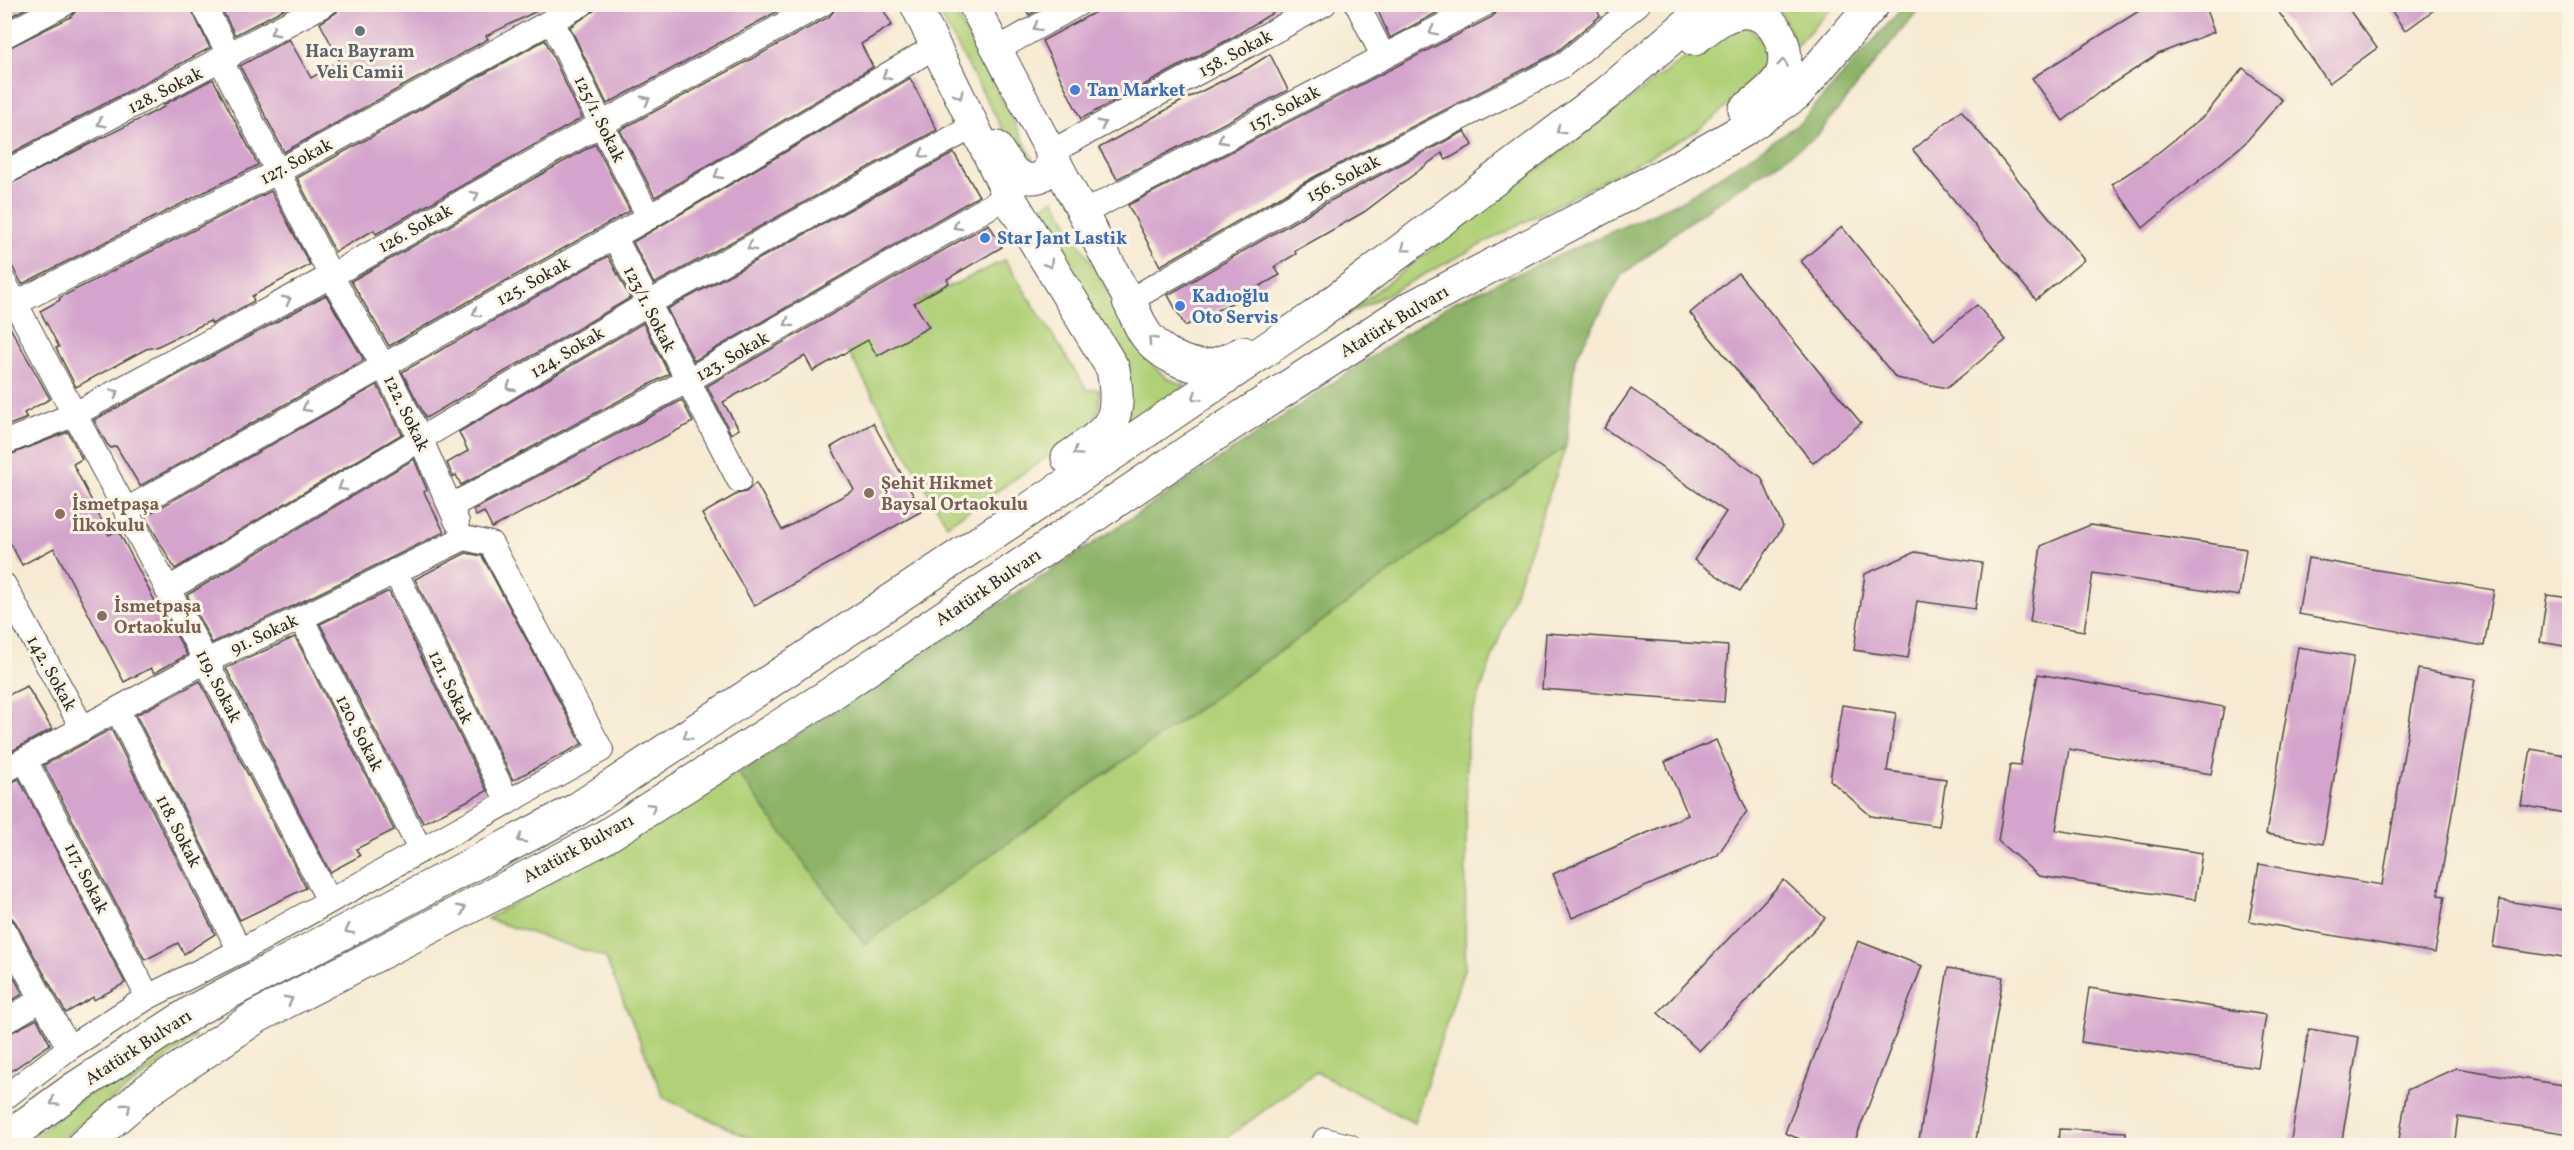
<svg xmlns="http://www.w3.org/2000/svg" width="2574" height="1150" font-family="Vollkorn,serif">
  <rect width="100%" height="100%" fill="#fcf5e5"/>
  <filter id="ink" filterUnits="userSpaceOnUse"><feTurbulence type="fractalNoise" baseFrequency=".0167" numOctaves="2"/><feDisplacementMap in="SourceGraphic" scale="12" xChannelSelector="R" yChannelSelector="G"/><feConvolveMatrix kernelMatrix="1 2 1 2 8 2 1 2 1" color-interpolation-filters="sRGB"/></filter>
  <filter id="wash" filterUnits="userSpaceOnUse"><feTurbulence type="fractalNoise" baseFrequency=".008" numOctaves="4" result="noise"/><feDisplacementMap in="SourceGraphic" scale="24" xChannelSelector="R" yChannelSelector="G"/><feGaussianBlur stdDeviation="1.35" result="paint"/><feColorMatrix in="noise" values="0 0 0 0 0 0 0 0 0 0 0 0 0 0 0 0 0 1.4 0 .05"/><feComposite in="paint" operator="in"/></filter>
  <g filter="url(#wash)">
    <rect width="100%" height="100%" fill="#f6ead2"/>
    <g fill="#b1d178" stroke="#6e7e52" stroke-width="1.5">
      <polygon points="935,5 951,5 1033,158 1022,165"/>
      <polygon points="1775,5 1834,5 1795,47 1785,20"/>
      <polygon points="1731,23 1749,26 1761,41 1767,59 1763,77 1697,131 1338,320"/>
      <polygon points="1054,199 1148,360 1166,378 1186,386 1126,427 1129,372 1038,210"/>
      <path d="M1005,260l82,130 12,-1c2,17 0,28 -12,41l-140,95 -104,-182 74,-41z"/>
      <polygon points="1566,446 1467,730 1465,966 1414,1123 1316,1072 1217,1145 764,1145 664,1098 605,957 487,919 738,773 864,944 1307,632"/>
      <polygon points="190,1029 195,1037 53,1145 23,1146 71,1106"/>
    </g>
    <polygon fill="#8cb368" stroke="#5c6f4a" stroke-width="1.5" points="1905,5 1922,5 1817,136 1689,222 1621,276 1575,359 1566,446 1307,632 864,944 738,773 1115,529 1452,303 1685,199 1799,124"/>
    <g id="blocks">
      <g fill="#d4a4cc">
        <polygon points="4,4 26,4 28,7 4,20"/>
        <polygon points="78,4 189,4 210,48 4,157 4,50 71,17 76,11"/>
        <polygon points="219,4 293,4 235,35"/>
        <polygon points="339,4 551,4 486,36 488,39 284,152 240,66 289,39 311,78 340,61 320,23 337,12"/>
        <polygon points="604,4 791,4 607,104 570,27"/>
        <polygon points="836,4 880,4 892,25 861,44 873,67 655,197 620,130 829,17 834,11"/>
        <polygon points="1023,4 1048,4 1029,15"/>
        <polygon points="1110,4 1287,4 1235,36 1081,119 1042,41"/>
        <polygon points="1375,4 1453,4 1390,38"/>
        <polygon points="1499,4 1594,4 1600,16 1554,54 1314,177 1160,266 1128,205 1492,17 1497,11"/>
        <polygon points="2150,4 2204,4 2214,32 2158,54 2098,93 2063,121 2032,78"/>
        <polygon points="2273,4 2345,4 2377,48 2329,83"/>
        <polygon points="2387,4 2442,4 2405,31"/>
        <polygon points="545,40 582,118 376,234 374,230 335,252 297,178"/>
        <polygon points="1270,54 1288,90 1117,179 1099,148 1180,102 1248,68"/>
        <polygon points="2243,68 2282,100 2245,143 2143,228 2112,184 2149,160 2205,115"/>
        <polygon points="910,78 937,130 654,284 633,242"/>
        <polygon points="213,79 258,165 22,284 4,252 4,187 164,107 163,105"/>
        <polygon points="1961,110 2084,260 2036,300 1913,150"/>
        <polygon points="1465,131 1473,145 1446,160 1442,153 1364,212 1295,251 1296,254 1274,267 1280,275 1256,288 1256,291 1185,326 1168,295 1328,202"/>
        <polygon points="595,144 630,211 389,346 351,281"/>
        <polygon points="954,153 979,196 694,361 667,309"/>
        <polygon points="271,191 310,265 252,296 254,301 212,324 210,321 156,347 146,349 76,387 56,348 59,347 40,311 60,300 59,298"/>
        <polygon points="989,224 1002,247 947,279 949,283 914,303 929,327 877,356 868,340 813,371 805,356 723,402 739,429 731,434 707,386"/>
        <polygon points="1842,227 1934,340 1977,305 2006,340 1947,388 1896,378 1801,261"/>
        <polygon points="608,256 630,298 426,418 402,372"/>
        <polygon points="1738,273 1861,423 1813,463 1690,313"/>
        <polygon points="326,295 364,360 140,486 116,446 111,448 107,444 94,420"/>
        <polygon points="7,322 50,399 24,413 27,418 4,427 4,323"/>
        <polygon points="643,323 669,374 461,485 456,475 453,477 447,463 468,451 459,432"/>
        <polygon points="377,385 402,434 175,569 145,516"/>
        <polygon points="1631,389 1761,477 1783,527 1740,591 1694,560 1726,512 1604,428"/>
        <polygon points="682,400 693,422 492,528 484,512 476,516 473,510"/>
        <polygon points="873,423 922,511 754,606 702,514 737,494 746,492 756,483 782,530 854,490 831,447"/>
        <polygon points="68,432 82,459 73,464 109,535 118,530 158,607 160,605 187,655 154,673 151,668 124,682 54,548 22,565 4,531 4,457"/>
        <polygon points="414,459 427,490 424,492 444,532 295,605 212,643 187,595"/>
        <polygon points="2090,525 2246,549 2239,596 2093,573 2084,631 2030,622 2041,546"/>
        <polygon points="1915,552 1982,563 1975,609 1917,601 1908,658 1854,650 1865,574"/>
        <polygon points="466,553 482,556 582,744 513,780 415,579"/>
        <polygon points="2308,558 2494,590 2484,646 2298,614"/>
        <polygon points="387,592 389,592 487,791 423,823 320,624"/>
        <polygon points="2547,595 2570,598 2570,647 2540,642"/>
        <polygon points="1546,633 1728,646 1724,702 1542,689"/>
        <polygon points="295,637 394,830 356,849 360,856 330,872 226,668"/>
        <polygon points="2298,647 2354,656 2323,844 2266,834"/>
        <polygon points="2418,669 2475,679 2438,895 2445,896 2435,953 2249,921 2259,864 2382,885"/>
        <polygon points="2038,674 2224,707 2211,774 2069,749 2056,830 2202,853 2195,900 2039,876 1998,841 2010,765 2020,766"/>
        <polygon points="200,681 306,888 240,920 136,715"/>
        <polygon points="27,686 52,729 8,753 4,747 4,697"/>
        <polygon points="1842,705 1896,713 1887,771 1946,779 1939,826 1871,816 1830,780"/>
        <polygon points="111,729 215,934 184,954 178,943 145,960 44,765"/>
        <polygon points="1716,740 1747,811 1717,856 1572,918 1553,874 1688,815 1665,762"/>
        <polygon points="2531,749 2570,756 2570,814 2521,805"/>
        <polygon points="19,779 125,983 94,1000 93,997 66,1013 16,923 12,918 4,916 4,785"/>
        <polygon points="1784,880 1825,918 1699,1051 1658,1013"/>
        <polygon points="2500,900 2570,911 2570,959 2493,947"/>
        <polygon points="1858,941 1922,966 1853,1146 1817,1146 1785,1133"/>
        <polygon points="4,960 23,994 4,1005"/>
        <polygon points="1948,968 2003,977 1975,1146 1918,1146"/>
        <polygon points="2089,988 2266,1015 2258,1068 2081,1042"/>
        <polygon points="37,1019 50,1044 4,1076 4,1036"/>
        <polygon points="2309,1029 2359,1037 2341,1146 2290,1146"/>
        <polygon points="2456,1068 2570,1086 2570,1134 2458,1117 2454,1146 2398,1146 2407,1090"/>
        <polygon points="2059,1129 2126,1132 2126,1146 2058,1146"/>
      </g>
    </g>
  </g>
  <g filter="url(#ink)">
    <use href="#blocks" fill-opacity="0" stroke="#494844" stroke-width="1.5"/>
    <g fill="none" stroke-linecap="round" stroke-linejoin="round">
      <g stroke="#494844" stroke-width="26">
        <g id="minor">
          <polyline points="203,4 230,56"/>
          <polyline points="1357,4 1383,56"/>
          <polyline points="552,21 601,124 649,217"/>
          <polyline points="4,36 64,4"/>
          <polyline points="996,50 1078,4"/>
          <polyline points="221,61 331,276 383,365 421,440 457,522"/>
          <polyline points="1051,152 1324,4"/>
          <polyline points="4,173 325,4"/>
          <polyline points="1083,213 1485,4"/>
          <polyline points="614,236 739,480"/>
          <polyline points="4,282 206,661 329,901"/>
          <polyline points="1129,301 1321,189 1562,66 1638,4"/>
          <polyline points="4,309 279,171 582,4"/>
          <polyline points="4,443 75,414 331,276 601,124 822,4"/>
          <polyline points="451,506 687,381 1008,196"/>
          <polyline points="126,510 649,217 936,46"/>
          <polyline points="395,571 508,802"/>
          <polyline points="4,585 83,729"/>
          <polyline points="167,590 647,304 974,126"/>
          <polyline points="301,618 420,849"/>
          <polyline points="118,711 240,951"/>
          <polyline points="25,760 148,997"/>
          <polyline points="4,771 206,661 301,618 464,538"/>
          <polyline points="4,930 69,1048"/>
          <polyline points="4,1022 42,999"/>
          <polyline points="4,1098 69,1048 148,997 240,951 601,750 491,544 464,538"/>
          <polyline points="1327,1146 1325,1140 1349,1146"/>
        </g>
      </g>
      <g stroke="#494844" stroke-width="32">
        <g id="major">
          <polyline points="915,4 1008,196"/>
          <polyline points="973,4 1129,301"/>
          <path d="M996,146c5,7 10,17 17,24 10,11 30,13 36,-3 2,-4 1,-11 2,-15"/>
        </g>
      </g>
      <g stroke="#494844" stroke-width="35">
        <g id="highway">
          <path d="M1694,39c14,-11 29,-25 47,-27 30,-3 50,33 42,59 -4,14 -27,31 -38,39"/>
          <path d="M1008,196l105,173c10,55 -3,60 -45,89"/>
          <path d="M1129,301c6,11 10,24 17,34 14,18 39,32 61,31 11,-1 26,-8 36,-13"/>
          <polyline points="4,1140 74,1089 197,1009 576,810 1120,449 1314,317 1606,94 1711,4"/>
          <polyline points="83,1146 148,1090 256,1017 603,838 826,697 1194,448 1409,309 1675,169 1743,130 1796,94 1873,4"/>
        </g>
      </g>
      <use href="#minor" stroke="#fff" stroke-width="24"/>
      <use href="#major" stroke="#fff" stroke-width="30"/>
      <use href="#highway" stroke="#fff" stroke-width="33"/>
    </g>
    <defs><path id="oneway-chevron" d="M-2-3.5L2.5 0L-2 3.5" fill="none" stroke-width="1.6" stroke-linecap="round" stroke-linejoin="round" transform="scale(1.5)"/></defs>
    <g stroke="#a0a0a0">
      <use href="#oneway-chevron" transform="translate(1037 27) rotate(151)"/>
      <use href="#oneway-chevron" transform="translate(1433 31) rotate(153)"/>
      <use href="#oneway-chevron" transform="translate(274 32) rotate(152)"/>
      <use href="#oneway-chevron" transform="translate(1783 63) rotate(-84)"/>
      <use href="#oneway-chevron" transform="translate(886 76) rotate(149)"/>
      <use href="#oneway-chevron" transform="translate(959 95) rotate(65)"/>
      <use href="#oneway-chevron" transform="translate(646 100) rotate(-28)"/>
      <use href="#oneway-chevron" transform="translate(101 123) rotate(153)"/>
      <use href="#oneway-chevron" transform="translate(1102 124) rotate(-28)"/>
      <use href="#oneway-chevron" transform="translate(1560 130) rotate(142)"/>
      <use href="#oneway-chevron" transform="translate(1222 140) rotate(152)"/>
      <use href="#oneway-chevron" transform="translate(923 154) rotate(151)"/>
      <use href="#oneway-chevron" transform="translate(718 175) rotate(149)"/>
      <use href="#oneway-chevron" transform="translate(475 195) rotate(-29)"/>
      <use href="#oneway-chevron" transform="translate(957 226) rotate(150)"/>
      <use href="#oneway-chevron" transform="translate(751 247) rotate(151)"/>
      <use href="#oneway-chevron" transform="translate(1405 248) rotate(143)"/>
      <use href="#oneway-chevron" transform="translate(1049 264) rotate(59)"/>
      <use href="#oneway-chevron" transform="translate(287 300) rotate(-28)"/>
      <use href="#oneway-chevron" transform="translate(476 313) rotate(151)"/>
      <use href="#oneway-chevron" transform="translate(788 323) rotate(150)"/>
      <use href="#oneway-chevron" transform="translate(1152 340) rotate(-133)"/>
      <use href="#oneway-chevron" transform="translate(510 387) rotate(149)"/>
      <use href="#oneway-chevron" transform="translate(115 393) rotate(-28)"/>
      <use href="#oneway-chevron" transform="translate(1196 397) rotate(146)"/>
      <use href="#oneway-chevron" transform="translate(306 408) rotate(150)"/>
      <use href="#oneway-chevron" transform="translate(1077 452) rotate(145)"/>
      <use href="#oneway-chevron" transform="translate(342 487) rotate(150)"/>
      <use href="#oneway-chevron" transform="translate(687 736) rotate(146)"/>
      <use href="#oneway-chevron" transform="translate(652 807) rotate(-32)"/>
      <use href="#oneway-chevron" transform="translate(521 839) rotate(152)"/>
      <use href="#oneway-chevron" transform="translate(462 909) rotate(-27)"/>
      <use href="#oneway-chevron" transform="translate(349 930) rotate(152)"/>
      <use href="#oneway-chevron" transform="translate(289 1000) rotate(-28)"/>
      <use href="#oneway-chevron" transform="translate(54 1102) rotate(145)"/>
      <use href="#oneway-chevron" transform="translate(127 1107) rotate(-41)"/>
    </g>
  </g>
  <circle fill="#6b7280" stroke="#fcf5e5" stroke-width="2" cx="360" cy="31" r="6"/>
  <g fill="#3f7fe0" stroke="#fcf5e5" stroke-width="2">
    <circle cx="1075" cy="90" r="6"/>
    <circle cx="985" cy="238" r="6"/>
    <circle cx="1180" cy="306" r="6"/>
  </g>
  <g fill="#8d6e63" stroke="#fcf5e5" stroke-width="2">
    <circle cx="869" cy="493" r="6"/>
    <circle cx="60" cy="514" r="6"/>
    <circle cx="102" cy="616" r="6"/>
  </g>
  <g text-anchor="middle" stroke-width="6" stroke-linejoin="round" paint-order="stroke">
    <g font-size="18" font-weight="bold" fill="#5b616d" stroke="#fcf5e5">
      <text x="360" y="57">Hacı Bayram<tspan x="360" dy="21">Veli Camii</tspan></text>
    </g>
    <g font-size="18" fill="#2b2b2b" stroke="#fcf5e5">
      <text transform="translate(1235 53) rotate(-28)" y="6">158. Sokak</text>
      <text transform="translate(165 90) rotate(-27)" y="6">128. Sokak</text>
      <text transform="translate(1284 108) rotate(-28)" y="6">157. Sokak</text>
      <text transform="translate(600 119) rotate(64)" y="6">125/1. Sokak</text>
      <text transform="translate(296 161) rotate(-28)" y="6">127. Sokak</text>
      <text transform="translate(1343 178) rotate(-28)" y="6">156. Sokak</text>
      <text transform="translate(415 228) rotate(-29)" y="6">126. Sokak</text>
      <text transform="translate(533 281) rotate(-29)" y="6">125. Sokak</text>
      <text transform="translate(650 309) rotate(63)" y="6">123/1. Sokak</text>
      <text transform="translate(1394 321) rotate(-31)" y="6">Atatürk Bulvarı</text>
      <text transform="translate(567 352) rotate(-31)" y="6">124. Sokak</text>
      <text transform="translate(732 356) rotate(-30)" y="6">123. Sokak</text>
      <text transform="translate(407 413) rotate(64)" y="6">122. Sokak</text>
      <text transform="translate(988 587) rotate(-34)" y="6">Atatürk Bulvarı</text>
      <text transform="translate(264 634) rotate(-25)" y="6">91. Sokak</text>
      <text transform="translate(52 673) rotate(61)" y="6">142. Sokak</text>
      <text transform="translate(219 686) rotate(63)" y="6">119. Sokak</text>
      <text transform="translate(451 687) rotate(64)" y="6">121. Sokak</text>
      <text transform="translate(360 733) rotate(63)" y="6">120. Sokak</text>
      <text transform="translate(179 831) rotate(63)" y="6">118. Sokak</text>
      <text transform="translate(578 848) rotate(-29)" y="6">Atatürk Bulvarı</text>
      <text transform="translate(87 878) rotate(63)" y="6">117. Sokak</text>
      <text transform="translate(138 1047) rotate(-33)" y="6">Atatürk Bulvarı</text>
    </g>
    <g font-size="18" font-weight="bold" fill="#366cbe" stroke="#fcf5e5" text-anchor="start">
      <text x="1087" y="96">Tan Market</text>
      <text x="997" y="244">Star Jant Lastik</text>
      <text x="1192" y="302">Kadıoğlu<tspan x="1192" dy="21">Oto Servis</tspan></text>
    </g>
    <g font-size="18" font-weight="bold" fill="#785e54" stroke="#fcf5e5" text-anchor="start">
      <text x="881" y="489">Şehit Hikmet<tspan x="881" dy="21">Baysal Ortaokulu</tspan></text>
      <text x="72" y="510">İsmetpaşa<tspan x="72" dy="21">İlkokulu</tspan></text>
      <text x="114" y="612">İsmetpaşa<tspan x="114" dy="21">Ortaokulu</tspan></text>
    </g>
  </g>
  <rect width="2574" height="1150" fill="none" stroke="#fcf5e5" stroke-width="24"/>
</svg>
